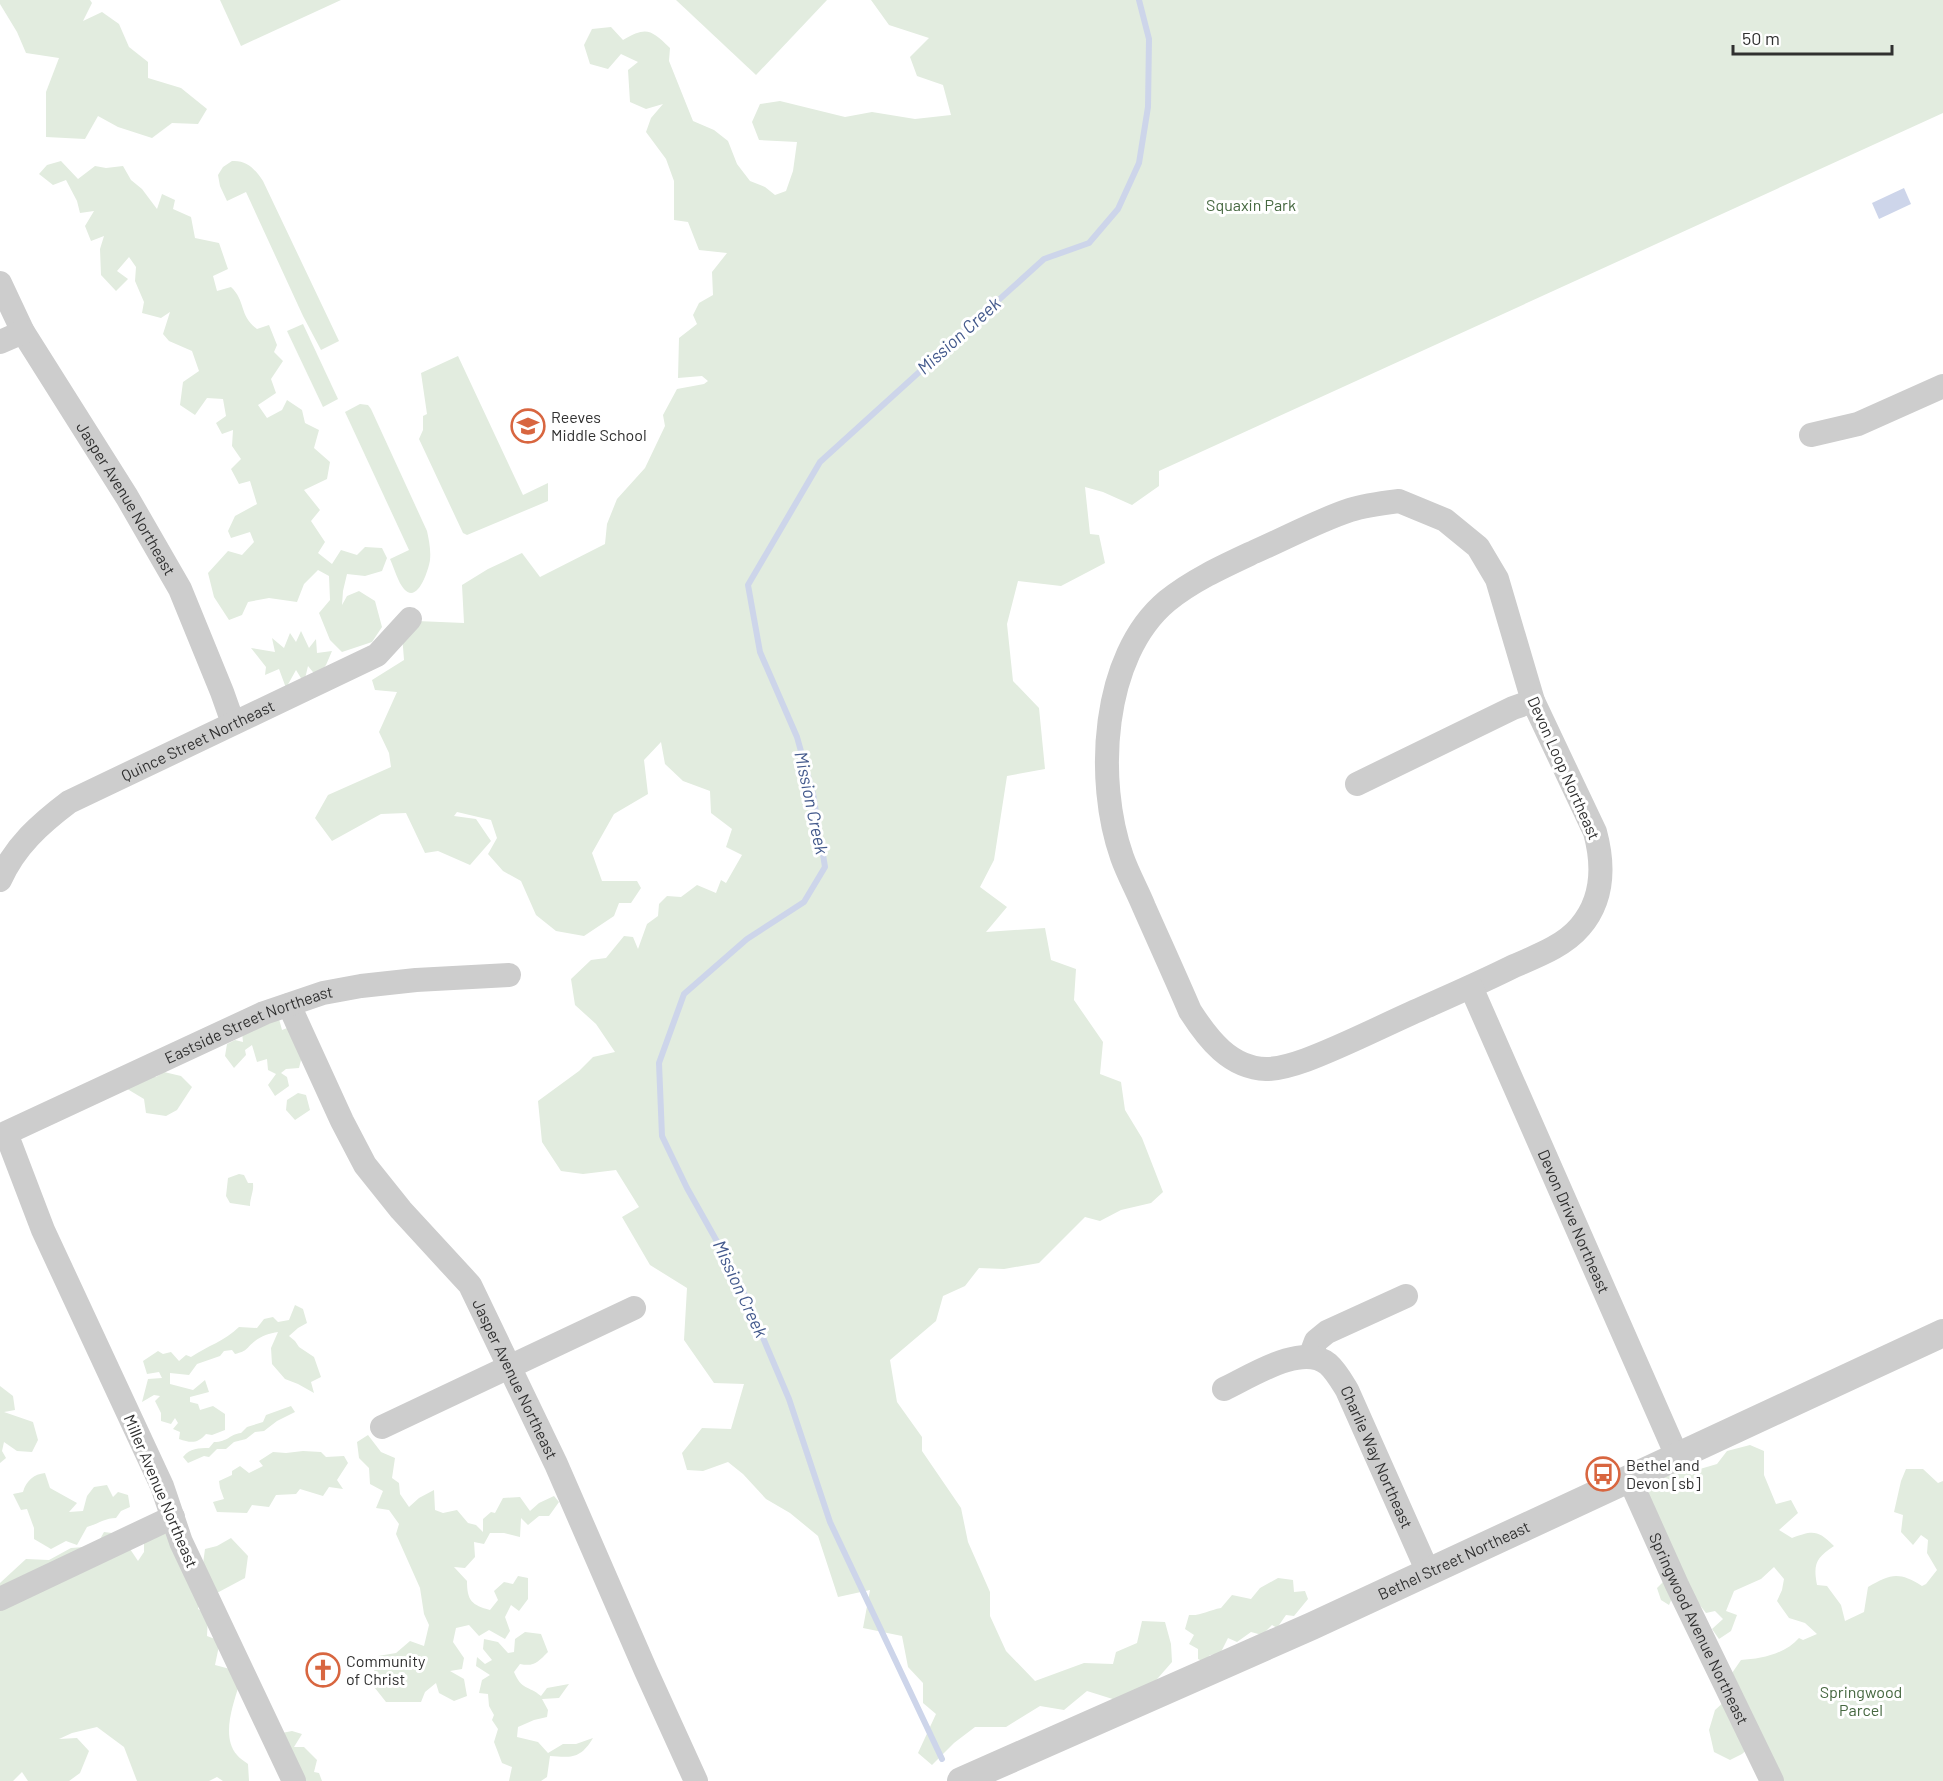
<svg xmlns="http://www.w3.org/2000/svg" width="1943" height="1781" font-family="Barlow,sans-serif">
  <rect width="100%" height="100%" fill="#fff"/>
  <g fill="#e2ecdf">
    <polygon points="0,0 90,0 92,3 83,21 102,12 119,24 129,47 148,62 148,78 181,88 207,109 198,124 172,123 152,138 118,127 98,116 85,139 46,137 46,92 59,58 26,53 17,32 0,4"/>
    <polygon points="220,0 341,0 241,46"/>
    <polygon points="676,0 827,0 756,75"/>
    <path d="M871,0h1072v113l-784,358v15l-27,19 -29,-13 -18,-5 5,47 9,1 6,28 -44,23 -43,-5 -11,43 6,57 26,27 6,61 -38,7 -13,84 -14,27 27,20 -21,25 59,-4 6,32 25,9 -2,31 29,42 -3,32 21,8 4,28 17,28 21,54 -12,11 -30,7 -21,11 -15,-4 -46,46 -35,6 -25,-1 -14,18 -22,10 -7,25 -46,39 7,42 25,35v14l39,57 7,34 22,50v24l16,35 29,30 49,-18 29,1 3,-12 21,-9 5,-22 23,1 6,22 1,18 -21,24 -32,15 -32,-10 -23,19 -24,-4 -34,21h-31l-21,16 -22,22 -14,-12 18,-39 -13,-11v-20l-15,-16 -6,-31 -39,-8 7,-38 -32,7 -20,-61 -28,-23 -24,-14 -23,-25 -15,-12 -25,9 -16,-1 -5,-17 20,-25 29,1 13,-45 -30,-1 -30,-43 3,-52 -37,-23 -28,-48 17,-10 -23,-37 -33,4 -22,-3 -19,-29 -4,-41 41,-30 14,-14 22,-5 -19,-28 -21,-19 -4,-26 20,-19 15,-2 18,-22 9,1 5,12 9,-25 11,-8 1,-12 8,-8 14,1 16,-12 19,8 5,-13 5,3 16,-28 -16,-8 6,-18 -21,-16 -1,-22 -27,-10 -18,-17 -4,-22 -17,18 4,34 -34,20 -22,39 10,28h35l4,7 -10,15h-12l-5,13 -30,20 -28,-5 -20,-16 -15,-34 -18,-10 -15,-17 9,-16 -6,-18 -34,-8 -3,4 22,3 15,22 -21,24 -32,-14 -13,2 -19,-40 -25,1 -49,27 -17,-23 13,-23 63,-28 -2,-14 -10,-21 18,-40 -22,-2 -3,-10 32,-20 -2,-26 15,-13 47,2 -2,-38 26,-16 34,-16 18,24 65,-33 2,-20 10,-25 28,-31 20,-42 -2,-11 14,-26 27,-5 4,-3 -6,-5 -24,2 1,-40 18,-14 -4,-9 6,-12 14,-8 -1,-23 15,-19 -28,-3 -11,-28 -14,-2v-39l-8,-22 -20,-27 5,-14 12,-14 -17,5 -16,-7 -2,-32 10,-8 -17,-8 -13,15 -18,-5 -6,-19 8,-16 19,-2 12,13c24,-14 28,-10 47,8l-1,13 24,60 21,9 14,11 9,23 13,17 15,6 10,8 11,-4 7,-20 4,-29 -38,-2 -7,-18 8,-18 20,-3 65,16 27,-5 43,7 36,-4 -8,-30 -26,-9 -7,-19 19,-19 -40,-13z"/>
    <path d="M61,161l17,18 17,-13 11,2 17,-2 8,14 11,9 15,20 5,-15 13,6 -2,9 18,8 4,21 24,5 9,26 -15,7 4,15 14,-4c15,14 8,29 26,42l12,-4 8,20 -3,7 9,9 -12,18 5,14 -18,12 9,13 15,-8 5,-10 15,10 3,13 14,7 -5,18 16,14 -3,17 -23,11 16,20 -9,11 14,21 -7,11 14,11 9,-14 16,5 8,-8 17,1 5,10 -5,13 -17,5 -18,-2 -4,17 -1,14 5,-9 12,-5 16,10 7,26 -10,15 -30,10 -12,-12 -11,-27 11,-13 -1,-24 -11,-6 -14,14 -7,18 -28,-4 -21,4 -6,13 -13,5 -15,-23 -6,-24 20,-22 14,4 12,-13 -4,-10 -19,6 -3,-7 7,-15 22,-12 -7,-23 -11,3 -8,-15 10,-10 -9,-13 1,-16 -11,4 -6,-11 10,-7 -3,-17 -16,-1 -12,17 -15,-10 3,-23 16,-11 -7,-20 -23,-10 -6,-7 7,-22 -9,6 -19,-5 2,-11 -9,-21 1,-14 -7,-10 -12,14 11,8 -12,12 -15,-16 -1,-26 4,-13 -13,5 -6,-15 9,-15 -14,2 -3,-12 -11,-21 -13,5 -14,-11 8,-9z"/>
    <path d="M232,161c15,-1 23,8 31,20l76,160 -18,9 -18,-34 -57,-124 -19,9 -7,-15 -2,-11 5,-8z"/>
    <polygon points="303,324 338,399 323,407 287,331"/>
    <polygon points="458,356 523,495 548,483 548,501 467,535 463,533 419,439 423,430 423,416 427,414 421,373"/>
    <path d="M360,404l8,1 3,4 56,122c2,9 4,19 3,29 -1,8 -12,45 -26,29 -6,-7 -10,-21 -14,-30l19,-9 -64,-138z"/>
    <polygon points="301,631 309,648 316,639 317,653 332,651 326,665 317,677 308,666 304,683 296,670 286,688 279,669 265,675 266,667 251,648 275,652 272,638 284,648 290,633 296,642"/>
    <polygon points="279,1019 282,1030 290,1027 303,1052 299,1068 286,1069 281,1073 287,1077 289,1086 275,1096 268,1085 276,1074 268,1070 267,1059 257,1062 252,1045 245,1050 246,1055 234,1068 225,1056 227,1044 235,1040 243,1042 242,1032"/>
    <polygon points="133,1068 156,1077 164,1072 181,1076 192,1087 177,1110 166,1116 146,1113 144,1099 124,1087"/>
    <polygon points="298,1093 306,1095 310,1110 295,1120 286,1110 287,1100"/>
    <path d="M239,1174l5,1 4,8h5c1,9 -3,14 -3,23l-20,-3 -4,-7 2,-18z"/>
    <path d="M295,1305l8,4 4,14 -9,5 -9,8 6,5 4,6 15,10 7,20 -10,5 3,11 -16,-9 -13,-5 -13,-15 -1,-16 7,-16c-8,1 -17,4 -23,9 -9,7 -7,10 -20,13l-3,-4 -8,1 -4,5 -23,8 -8,11 -19,-2v11l23,6 12,-10 4,12 -19,5v5l8,2 2,6 13,-4 12,8v16l-13,5 -6,-1c-9,10 -15,9 -27,5l1,-7 -7,-3 5,-6 -3,-5 -4,6 -10,-3v-8l-6,-12 5,-5 -6,-1 -12,7 6,-23 14,-1 -3,-6 -12,2 -4,-13 15,-10 5,3 8,-2 8,9 7,-6 5,2c16,-11 34,-16 48,-30l18,1 7,-9 9,-2 5,5 11,-2z"/>
    <polygon points="0,1386 13,1396 15,1410 4,1412 33,1422 38,1440 32,1452 17,1451 4,1442 2,1451 6,1458 0,1463"/>
    <path d="M291,1406l4,6 -18,9 -13,10 -9,1 -9,7 -12,3 -8,7h-9l-8,8 -5,-1 -16,7 -5,-6c7,-9 16,-9 26,-9l5,-6c14,0 16,-8 27,-9l6,-6 16,-5 3,-7z"/>
    <path d="M368,1435l13,17 14,6 -3,20 7,5 1,11 9,13 10,-9 15,-8 1,20 8,3 14,-3 11,13 8,2 7,7v-13l8,-7 4,1 8,-15 17,-1 10,14 9,-8 15,-7 5,6 -10,14h-10l-11,9 -7,-7 -1,19 -16,-4h-14l-6,11 -10,-2 1,15 -10,11 -11,-1 13,14c0,20 5,24 23,29l8,-10 -4,-9 10,-9 9,2 5,-8 10,2v21l-9,12 -8,-6 -6,12 5,14 -5,8 -16,-9 -10,6 -10,-11 -13,3 -3,14 11,16 -2,11 -12,2 14,8 3,17 -13,5 -15,-8 -3,-10 -11,9 -4,10h-35l-15,-19 7,-27 18,-3 14,-12 14,5 5,-21 -5,-11 -4,-26 -24,-54 3,-10 -10,-14 -13,-2 7,-17 -13,-7 -1,-16 -10,-10 -2,-16z"/>
    <path d="M1750,1445l14,6v24l12,29 15,-4 7,13 -19,17 13,8c21,-8 26,-8 42,8 -18,12 -21,18 -17,39l10,1 14,19 4,16 19,-9 4,-25c22,-13 31,-16 54,-1l4,-2 11,-14 -10,-17 1,-13 -7,-5 -8,10 -12,-13 2,-17 -9,-3 7,-31 5,-12h17l15,14 5,-2v300h-176l-16,-35 -9,8 -12,6 -16,-8 -5,-22 6,-20 10,-9 7,-28 9,-13c20,-1 44,-6 58,-22l4,2 14,-6 -12,-11 -16,-5 -12,-17 5,-11 2,-11 -10,-12 -13,12 -27,12 -8,20 11,4 -6,16 -12,8 -7,-10 11,-10 -8,-8 -9,2 -7,-9 -26,-8 -4,9 -8,-5 -4,-12 6,-6 -14,-72v-24l11,-6 3,-8 12,-6 17,9 8,-6 17,-5 10,-13z"/>
    <polygon points="303,1451 321,1452 326,1457 344,1456 348,1463 337,1480 343,1489 329,1487 323,1496 300,1489 296,1494 276,1495 269,1507 252,1505 247,1513 217,1512 213,1502 224,1499 220,1488 219,1481 232,1475 232,1471 240,1466 249,1473 263,1466 259,1461 273,1452 286,1453"/>
    <path d="M45,1473l5,15 27,15 -8,9 14,-1 4,-15 7,-9 13,-2 6,12 5,-5 10,3 2,12 -9,4 -5,7c-11,0 -18,6 -29,9l-10,18 -11,-4 -15,8 -17,-10v-11l-7,-19 -6,1 -8,-16 10,-2c3,-11 11,-18 22,-19z"/>
    <path d="M144,1524l19,5 40,35 2,-15 12,-3 14,-8 17,18 -3,22 -45,24 -2,7 10,6 -1,21 13,5 -5,24 15,4 9,16c-6,20 -18,52 -2,70 2,3 7,6 11,9l1,17h-26l-6,-4 -8,4h-72l-13,-34 -27,-20 -25,6 -13,6 18,-1 12,13 -9,22 -11,8h-41l-6,-9 -9,9h-13v-198l26,-24 23,1 22,-12 13,-1 15,-6 5,-9 16,2 18,27 6,-9z"/>
    <path d="M1278,1578l15,2 1,12 11,-1 3,8 -14,17 -8,-1 -9,13 -5,-3 -10,10 -11,-3 -14,10 -9,-4 -8,16 -10,1 -6,7 -6,-3v-10l-9,-5 5,-9 -9,-6 4,-14c12,1 20,-5 32,-7l11,-13 19,4 9,-11z"/>
    <path d="M525,1632l16,2 7,18c-10,10 -14,15 -28,12l-6,8c8,19 14,13 27,24l6,-8 22,-4 -10,14 -17,1 6,11 -1,7 -13,3 -16,7 -1,10 21,5 10,11 15,-9h13l17,-6c-12,20 -20,20 -43,18l-3,21 -6,4h-32l3,-14 -10,-4 -8,-21 4,-13 -6,-9 2,-5 -5,-9 -1,-12 -9,-1 3,-13 8,-5 -14,-9 1,-9 8,7 7,-4 -9,-11 1,-10 14,3 10,11 6,-1 1,-13z"/>
    <polygon points="292,1731 302,1734 294,1747 304,1747 317,1760 314,1772 319,1773 322,1781 300,1781 282,1733"/>
  </g>
  <polygon fill="#cdd5ea" points="1904,188 1911,204 1879,219 1872,203"/>
  <g fill="none" stroke-linecap="round" stroke-linejoin="round">
    <polyline stroke="#cdd5ea" stroke-width="6" points="942,1759 830,1522 789,1399 738,1279 687,1188 662,1136 659,1063 684,994 747,939 804,902 825,867 813,794 797,737 760,652 748,585 820,462 1044,259 1089,243 1118,209 1139,163 1148,107 1149,39 1139,0"/>
    <g stroke="#cdcdcd" stroke-width="24">
      <path id="s1" d="M0,283l23,49 104,165 53,92 42,103 11,31"/>
      <polyline points="0,342 23,332"/>
      <polyline points="1811,435 1858,424 1943,386"/>
      <path d="M1399,501l46,19 33,27 19,32 36,122 62,131c9,33 9,67 -15,95 -16,19 -43,29 -66,39 -30,15 -60,28 -91,42 -39,17 -77,37 -117,52 -11,4 -27,9 -40,9 -36,-1 -58,-30 -76,-58 -15,-35 -31,-70 -46,-104 -7,-17 -16,-33 -22,-50 -27,-76 -21,-201 45,-256 26,-21 57,-35 87,-49 32,-14 63,-31 96,-42 16,-5 33,-7 49,-9z"/>
      <polyline points="1357,784 1513,708 1533,701"/>
      <path id="s2" d="M0,880c15,-34 40,-56 69,-78l308,-147 33,-36"/>
      <path id="s3" d="M1471,987l206,469"/>
      <path id="s4" d="M289,1005l53,116 23,44 36,45 69,75 86,179 90,207 50,110"/>
      <polyline points="1310,1357 1316,1341 1327,1332 1406,1296"/>
      <path id="s5" d="M1224,1389c26,-12 78,-47 104,-25 8,7 14,18 19,26l81,182"/>
      <polyline points="382,1427 634,1308"/>
      <path id="s6" d="M1629,1478l48,107 95,196"/>
      <polyline points="0,1599 173,1517"/>
      <path id="s7" d="M294,1781l-113,-239 -19,-56 -119,-256 -37,-97 258,-120 59,-20 38,-7 55,-6 93,-5"/>
    </g>
    <path stroke="#cdcdcd" stroke-width="28" id="s8" d="M961,1781l351,-155 631,-293"/>
  </g>
  <defs>
    <g id="school-ring" transform="scale(1.725)"><circle r="9.5" fill="#fff" stroke="#d86640" stroke-width="1.5"/><path d="M0-5L7-2L0 1L-7-2ZM-4 1L0 2.5L4 1V4Q0 6-4 4Z" fill="#d86640"/></g>
    <g id="bus-ring" transform="scale(1.725)"><circle r="9.5" fill="#fff" stroke="#d86640" stroke-width="1.5"/><path d="M-5-6H5V4H4V6H2V4H-2V6H-4V4H-5ZM-3.5-4V0h7V-4ZM-3.5 1.2v1.5H-2V1.2ZM2 1.2v1.5H3.5V1.2Z" fill="#d86640"/></g>
    <g id="church-ring" transform="scale(1.725)"><circle r="9.5" fill="#fff" stroke="#d86640" stroke-width="1.5"/><path d="M-1.2-6h2.4v3.5h3.3v2.4h-3.3V6h-2.4V-.1h-3.3v-2.4h3.3Z" fill="#d86640"/></g>
  </defs>
  <g fill-rule="evenodd">
    <use href="#school-ring" x="528" y="426"/>
    <use href="#bus-ring" x="1603" y="1474"/>
    <use href="#church-ring" x="323" y="1670"/>
  </g>
  <g text-anchor="middle" stroke-width="6" stroke-linejoin="round" paint-order="stroke">
    <g font-size="16" fill="#466840" stroke="#fff">
      <text x="1251" y="211">Squaxin Park</text>
      <text x="1861" y="1698">Springwood<tspan x="1861" dy="18">Parcel</tspan></text>
    </g>
    <g font-size="16" fill="#303030" stroke="#fff" text-anchor="start">
      <text x="551" y="423">Reeves<tspan x="551" dy="18">Middle School</tspan></text>
      <text x="1626" y="1471">Bethel and<tspan x="1626" dy="18">Devon [sb]</tspan></text>
      <text x="346" y="1667">Community<tspan x="346" dy="18">of Christ</tspan></text>
    </g>
    <g font-size="16" fill="#303030" stroke="#fff">
      <text dy="6" stroke="none"><textPath href="#s1" startOffset="250">Jasper Avenue Northeast</textPath></text>
      <text dy="6" stroke="none"><textPath href="#s2" startOffset="248">Quince Street Northeast</textPath></text>
      <text transform="translate(1564 768) rotate(66)" y="6">Devon Loop Northeast</text>
      <text dy="6" stroke="none"><textPath href="#s7" startOffset="976">Eastside Street Northeast</textPath></text>
      <text dy="6" stroke="none"><textPath href="#s3" startOffset="256">Devon Drive Northeast</textPath></text>
      <text dy="6" stroke="none"><textPath href="#s4" startOffset="441">Jasper Avenue Northeast</textPath></text>
      <text dy="6" stroke="none"><textPath href="#s5" startOffset="218">Charlie Way Northeast</textPath></text>
      <text transform="translate(161 1491) rotate(67)" y="6">Miller Avenue Northeast</text>
      <text dy="6" stroke="none"><textPath href="#s8" startOffset="540">Bethel Street Northeast</textPath></text>
      <text dy="6" stroke="none"><textPath href="#s6" startOffset="166">Springwood Avenue Northeast</textPath></text>
    </g>
    <g font-size="18" font-style="italic" fill="#43598c" stroke="#fff">
      <text transform="translate(959 336) rotate(-42)" y="6">Mission Creek</text>
      <text transform="translate(811 803) rotate(78)" y="6">Mission Creek</text>
      <text transform="translate(740 1289) rotate(65)" y="6">Mission Creek</text>
    </g>
  </g>
  <path d="M1733 45v9h159v-9" fill="none" stroke="#303030" stroke-width="3"/>
  <text x="1742" y="45" font-size="18" fill="#303030" stroke="#ffffff" stroke-width="4.5" paint-order="stroke">50 m</text>
</svg>
